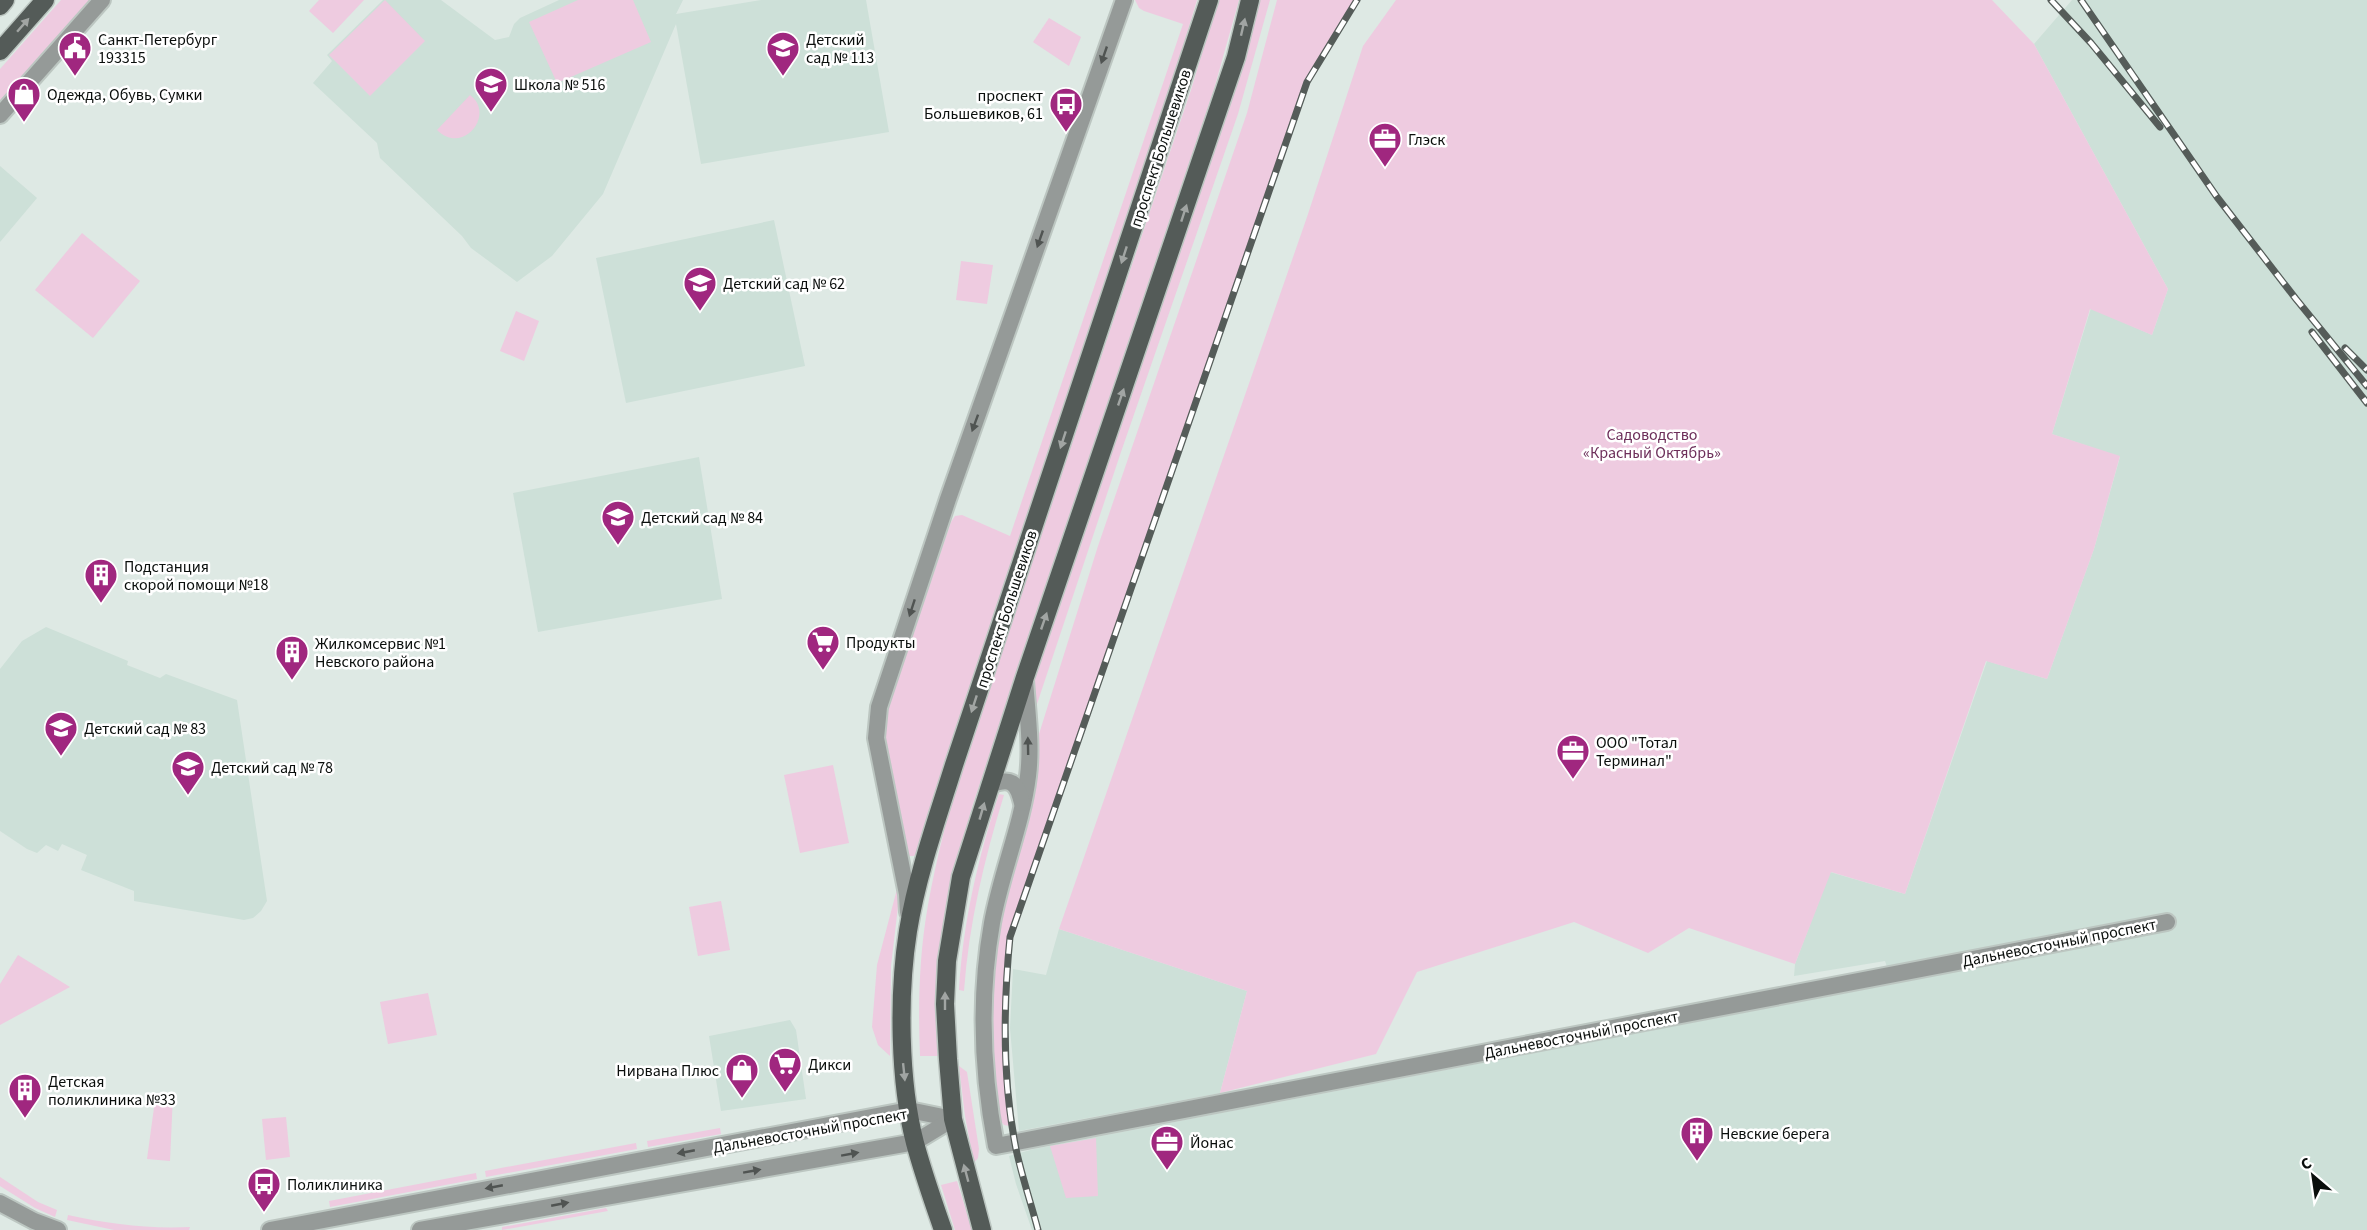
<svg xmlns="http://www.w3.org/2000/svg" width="2367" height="1230" font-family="'Source Sans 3',sans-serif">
  <rect width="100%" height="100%" fill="#dee9e4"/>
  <g fill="#cde0d8">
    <polygon points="383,0 441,0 495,40 509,37 514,24 520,18 559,0 683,0 676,14 761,0 866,0 889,132 701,164 676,24 603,194 552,256 517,282 471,248 462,236 380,158 377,143 313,83 332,61 327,55"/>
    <polygon points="2072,0 2367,0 2367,1230 1032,1230 1016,1184 1009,1156 1034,1149 1893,984 1885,961 1794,976 1795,964 1830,872 1905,894 1987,661 2047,679 2094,549 2120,457 2052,434 2091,308 2152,335 2168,289 2034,44"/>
    <polygon points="0,166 37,198 0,242"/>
    <polygon points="774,220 805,366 626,403 596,258"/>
    <polygon points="699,457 722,599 538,632 513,493"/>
    <polygon points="46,627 128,661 127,665 160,678 166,674 237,700 267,901 261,911 253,918 244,920 134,901 134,891 81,870 87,855 62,844 58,851 46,845 37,853 27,849 0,831 0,669 22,641"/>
    <polygon points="1059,929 1247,991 1220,1093 1019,1131 1010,1028 1013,969 1046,975"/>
    <polygon points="790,1020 796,1030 806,1099 721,1111 709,1036"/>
  </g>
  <g fill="#eecbe0">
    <polygon points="61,0 90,0 0,102 0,69"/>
    <polygon points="319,0 364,0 333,33 309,11"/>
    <polygon points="385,0 425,41 370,96 329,55"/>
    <polygon points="578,0 633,0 651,42 557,83 529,22"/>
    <polygon points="1135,0 1197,0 1137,199 1063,407 916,853 914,856 910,856 907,854 883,723 951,522 955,516 962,515 1010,536 1183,24 1144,11 1139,8"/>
    <path d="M1218,0h21l-25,89 -242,718c-23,81 -37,165 -34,249h-18c-2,-50 -1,-101 8,-151 23,-128 72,-251 114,-373 50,-147 99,-295 149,-442z"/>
    <polygon points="1260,0 1270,0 1238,114 1121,452 1033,716 1031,689 1241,68"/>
    <path d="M1277,0h77l-49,82 -297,853 -6,90 8,101 -6,-1c-10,-11 -9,-37 -10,-52 -3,-52 -3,-105 6,-156 11,-61 33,-121 39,-183l59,-188 149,-433z"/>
    <polygon points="1396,0 1992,0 2034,44 2168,289 2152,335 2090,309 2052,434 2120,456 2094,549 2047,679 1986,661 1905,894 1831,872 1795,964 1689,928 1648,953 1574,922 1417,972 1376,1054 1220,1093 1247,991 1059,929 1307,217 1363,46"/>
    <polygon points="1049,18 1081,37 1069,66 1033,42"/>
    <path d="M470,95c26,19 -7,61 -33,35z"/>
    <polygon points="82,233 140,281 93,338 35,290"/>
    <polygon points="961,261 993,265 987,304 956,300"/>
    <polygon points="516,311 539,321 524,361 500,351"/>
    <polygon points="833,765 849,843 800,853 784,775"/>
    <path d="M999,794l5,1c-20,65 -35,128 -40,196l-5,-1c4,-68 19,-132 40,-196z"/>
    <polygon points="897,889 899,890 899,898 891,966 890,1056 878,1045 872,1027 877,965"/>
    <polygon points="721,901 730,950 698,956 689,907"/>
    <polygon points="18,955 70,987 0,1025 0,984"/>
    <polygon points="428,993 437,1035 388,1044 380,1002"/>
    <polygon points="959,1066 967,1072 979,1149 978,1158 974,1163 965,1116"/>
    <polygon points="156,1093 173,1095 170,1161 147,1159"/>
    <polygon points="286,1117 290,1157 266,1160 262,1119"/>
    <polygon points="720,1128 721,1134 648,1147 647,1141"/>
    <polygon points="1096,1138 1098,1196 1066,1198 1050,1146"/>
    <polygon points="636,1143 637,1149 486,1177 485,1171"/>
    <polygon points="476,1173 477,1179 330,1207 329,1201"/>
    <polygon points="0,1177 38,1202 57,1210 55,1217 35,1208 0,1186"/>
    <polygon points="957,1181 972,1230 955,1230 941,1185"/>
    <polygon points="606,1208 608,1211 502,1230 502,1227"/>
    <path d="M68,1215c41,9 80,14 122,12l-1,3h-75l-47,-10z"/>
  </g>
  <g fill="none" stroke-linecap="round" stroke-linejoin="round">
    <g stroke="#bcc6c1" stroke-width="20">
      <g id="minor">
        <polyline points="0,115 102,0"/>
        <path d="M1025,680c2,31 7,65 3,96 -6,49 -27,97 -36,147 -13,73 -10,150 4,223l1171,-224"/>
        <path d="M990,785c21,-8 27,-3 32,18"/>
        <polyline points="908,912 907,894 876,738 879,707 948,499 1124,0"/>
        <polyline points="0,1203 34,1221 58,1230"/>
        <polyline points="270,1230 909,1110 953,1119"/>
        <polyline points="420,1230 915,1142 953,1119"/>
      </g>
    </g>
    <g stroke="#bcc6c1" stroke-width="21">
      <g id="major">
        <polyline points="0,6 5,0"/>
        <polyline points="0,51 45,0"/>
        <path d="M943,1230c-10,-29 -20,-57 -28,-87 -16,-62 -17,-149 -7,-212 9,-56 29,-112 46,-166l255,-765"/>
        <polyline points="982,1230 953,1119 948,1059 945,1004 947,961 961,877 1025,677 1236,57 1250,0"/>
      </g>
    </g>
    <use href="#minor" stroke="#959a98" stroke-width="16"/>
    <use href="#major" stroke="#545b58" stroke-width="18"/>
    <g stroke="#555c59" stroke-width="7">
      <g id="rail">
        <polyline points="2051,0 2091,43 2160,127"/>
        <polyline points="2081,0 2217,197 2296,299 2367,386"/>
        <polyline points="2312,332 2367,403"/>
        <polyline points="2345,348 2367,370"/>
        <path d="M1038,1230c-7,-27 -16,-53 -22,-81 -14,-70 -13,-141 -6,-212l297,-855 50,-82"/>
      </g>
    </g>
    <use href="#rail" stroke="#fff" stroke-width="4.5" stroke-dasharray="14" stroke-linecap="butt"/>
  </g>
  <defs><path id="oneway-solid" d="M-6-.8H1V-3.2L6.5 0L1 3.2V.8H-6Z" transform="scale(1.5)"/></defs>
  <g fill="#a1a5a3">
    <use href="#oneway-solid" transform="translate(23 25) rotate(-49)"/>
    <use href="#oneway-solid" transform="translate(1243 27) rotate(-77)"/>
    <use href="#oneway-solid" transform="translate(1184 213) rotate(-72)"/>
    <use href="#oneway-solid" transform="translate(1124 255) rotate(108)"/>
    <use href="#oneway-solid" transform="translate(1121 397) rotate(-71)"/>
    <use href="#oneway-solid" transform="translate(1063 440) rotate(108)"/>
    <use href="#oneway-solid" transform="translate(1044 621) rotate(-71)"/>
    <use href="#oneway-solid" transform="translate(974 704) rotate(108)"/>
    <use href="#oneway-solid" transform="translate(982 811) rotate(-74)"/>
    <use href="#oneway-solid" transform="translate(945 1001) rotate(-90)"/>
    <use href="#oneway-solid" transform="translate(904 1072) rotate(84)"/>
    <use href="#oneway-solid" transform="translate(966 1173) rotate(-105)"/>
  </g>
  <g fill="#505452">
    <use href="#oneway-solid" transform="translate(1104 55) rotate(109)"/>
    <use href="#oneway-solid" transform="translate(1040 239) rotate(109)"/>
    <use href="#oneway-solid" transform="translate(975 423) rotate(110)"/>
    <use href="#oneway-solid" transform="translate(912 608) rotate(108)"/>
    <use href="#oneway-solid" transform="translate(1028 746) rotate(-91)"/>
    <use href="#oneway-solid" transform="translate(686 1152) rotate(169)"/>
    <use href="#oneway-solid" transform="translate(850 1154) rotate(-10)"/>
    <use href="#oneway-solid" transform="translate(752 1171) rotate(-10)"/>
    <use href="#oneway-solid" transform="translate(494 1187) rotate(169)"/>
    <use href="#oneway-solid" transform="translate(560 1204) rotate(-11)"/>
  </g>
  <defs>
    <g id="civic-pin" transform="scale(1.725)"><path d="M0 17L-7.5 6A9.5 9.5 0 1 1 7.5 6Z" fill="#a0277f" stroke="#fff"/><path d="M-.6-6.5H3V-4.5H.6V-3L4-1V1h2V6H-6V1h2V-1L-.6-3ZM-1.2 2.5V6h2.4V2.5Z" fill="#fff"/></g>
    <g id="school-pin" transform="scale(1.725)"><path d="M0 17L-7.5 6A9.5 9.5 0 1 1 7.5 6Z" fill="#a0277f" stroke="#fff"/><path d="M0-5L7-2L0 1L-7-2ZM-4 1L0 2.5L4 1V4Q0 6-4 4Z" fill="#fff"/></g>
    <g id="shop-pin" transform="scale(1.725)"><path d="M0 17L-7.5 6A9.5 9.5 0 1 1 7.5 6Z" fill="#a0277f" stroke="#fff"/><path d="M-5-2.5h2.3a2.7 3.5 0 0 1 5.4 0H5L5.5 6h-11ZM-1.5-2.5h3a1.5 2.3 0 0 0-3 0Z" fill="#fff"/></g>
    <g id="bus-pin" transform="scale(1.725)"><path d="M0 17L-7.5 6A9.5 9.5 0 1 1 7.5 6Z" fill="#a0277f" stroke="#fff"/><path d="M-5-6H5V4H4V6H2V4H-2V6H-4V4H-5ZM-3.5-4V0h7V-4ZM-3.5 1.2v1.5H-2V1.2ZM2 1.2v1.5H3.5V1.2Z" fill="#fff"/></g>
    <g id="office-pin" transform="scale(1.725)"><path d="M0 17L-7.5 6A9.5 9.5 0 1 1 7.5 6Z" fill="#a0277f" stroke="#fff"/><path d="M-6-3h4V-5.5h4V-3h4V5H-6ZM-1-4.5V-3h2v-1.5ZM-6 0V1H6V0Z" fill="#fff"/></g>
    <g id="building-pin" transform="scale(1.725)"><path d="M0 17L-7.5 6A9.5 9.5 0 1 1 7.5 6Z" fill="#a0277f" stroke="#fff"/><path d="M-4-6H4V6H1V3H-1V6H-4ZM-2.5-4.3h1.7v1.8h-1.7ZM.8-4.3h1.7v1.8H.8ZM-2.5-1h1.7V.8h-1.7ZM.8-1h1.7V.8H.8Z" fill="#fff"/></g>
    <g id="supermarket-pin" transform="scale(1.725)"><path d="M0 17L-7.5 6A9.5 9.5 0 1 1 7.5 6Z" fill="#a0277f" stroke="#fff"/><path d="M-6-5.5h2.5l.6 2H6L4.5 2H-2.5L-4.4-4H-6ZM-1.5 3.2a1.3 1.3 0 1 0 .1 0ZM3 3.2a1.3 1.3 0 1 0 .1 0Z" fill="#fff"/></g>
  </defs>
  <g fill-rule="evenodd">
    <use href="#civic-pin" x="75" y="48"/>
    <use href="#school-pin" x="783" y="48"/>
    <use href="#school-pin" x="491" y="84"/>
    <use href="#shop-pin" x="24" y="94"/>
    <use href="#bus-pin" x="1066" y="104"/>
    <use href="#office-pin" x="1385" y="139"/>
    <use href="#school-pin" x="700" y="283"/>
    <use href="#school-pin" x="618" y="517"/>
    <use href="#building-pin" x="101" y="575"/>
    <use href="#supermarket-pin" x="823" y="642"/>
    <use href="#building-pin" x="292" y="652"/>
    <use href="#school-pin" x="61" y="728"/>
    <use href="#office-pin" x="1573" y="751"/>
    <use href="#school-pin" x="188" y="767"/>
    <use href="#supermarket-pin" x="785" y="1064"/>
    <use href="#shop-pin" x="742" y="1070"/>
    <use href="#building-pin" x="25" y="1090"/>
    <use href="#building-pin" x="1697" y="1133"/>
    <use href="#office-pin" x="1167" y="1142"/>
    <use href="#bus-pin" x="264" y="1184"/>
  </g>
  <g text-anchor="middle" stroke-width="5" stroke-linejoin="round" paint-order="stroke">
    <g font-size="16" fill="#0a0e0c" stroke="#fff" text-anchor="start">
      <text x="98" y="45">Санкт-Петербург<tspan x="98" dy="18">193315</tspan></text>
      <text x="806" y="45">Детский<tspan x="806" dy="18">сад № 113</tspan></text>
      <text x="514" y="90">Школа № 516</text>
      <text x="47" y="100">Одежда, Обувь, Сумки</text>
      <text x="1043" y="101" text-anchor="end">проспект<tspan x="1043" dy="18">Большевиков, 61</tspan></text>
      <text x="1408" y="145">Глэск</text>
      <text x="723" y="289">Детский сад № 62</text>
      <text x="641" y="523">Детский сад № 84</text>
      <text x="124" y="572">Подстанция<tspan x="124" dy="18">скорой помощи №18</tspan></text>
      <text x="846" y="648">Продукты</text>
      <text x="315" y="649">Жилкомсервис №1<tspan x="315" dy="18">Невского района</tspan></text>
      <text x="84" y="734">Детский сад № 83</text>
      <text x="1596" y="748">ООО "Тотал<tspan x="1596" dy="18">Терминал"</tspan></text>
      <text x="211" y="773">Детский сад № 78</text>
      <text x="808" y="1070">Дикси</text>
      <text x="719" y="1076" text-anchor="end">Нирвана Плюс</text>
      <text x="48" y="1087">Детская<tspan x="48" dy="18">поликлиника №33</tspan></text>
      <text x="1720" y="1139">Невские берега</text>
      <text x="1190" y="1148">Йонас</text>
      <text x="287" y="1190">Поликлиника</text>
    </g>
    <g font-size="16" fill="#0a0e0c" stroke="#fff">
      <text transform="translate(1160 148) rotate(-72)" y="6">проспект Большевиков</text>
      <text transform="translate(1006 609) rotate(-72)" y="6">проспект Большевиков</text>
      <text transform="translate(2059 942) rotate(-11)" y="6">Дальневосточный проспект</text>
      <text transform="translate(1581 1034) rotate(-11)" y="6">Дальневосточный проспект</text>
      <text transform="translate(810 1130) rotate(-10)" y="6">Дальневосточный проспект</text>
    </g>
    <g font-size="16" fill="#6d2f5a" stroke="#fff">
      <text x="1652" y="440">Садоводство<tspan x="1652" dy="18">«Красный Октябрь»</tspan></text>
    </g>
  </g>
  <g transform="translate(2313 1176) rotate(331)" stroke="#ffffff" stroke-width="4.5" paint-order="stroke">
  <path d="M0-4.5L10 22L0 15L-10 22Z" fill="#0a0e0c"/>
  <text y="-9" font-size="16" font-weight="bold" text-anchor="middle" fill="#0a0e0c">С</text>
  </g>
</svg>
